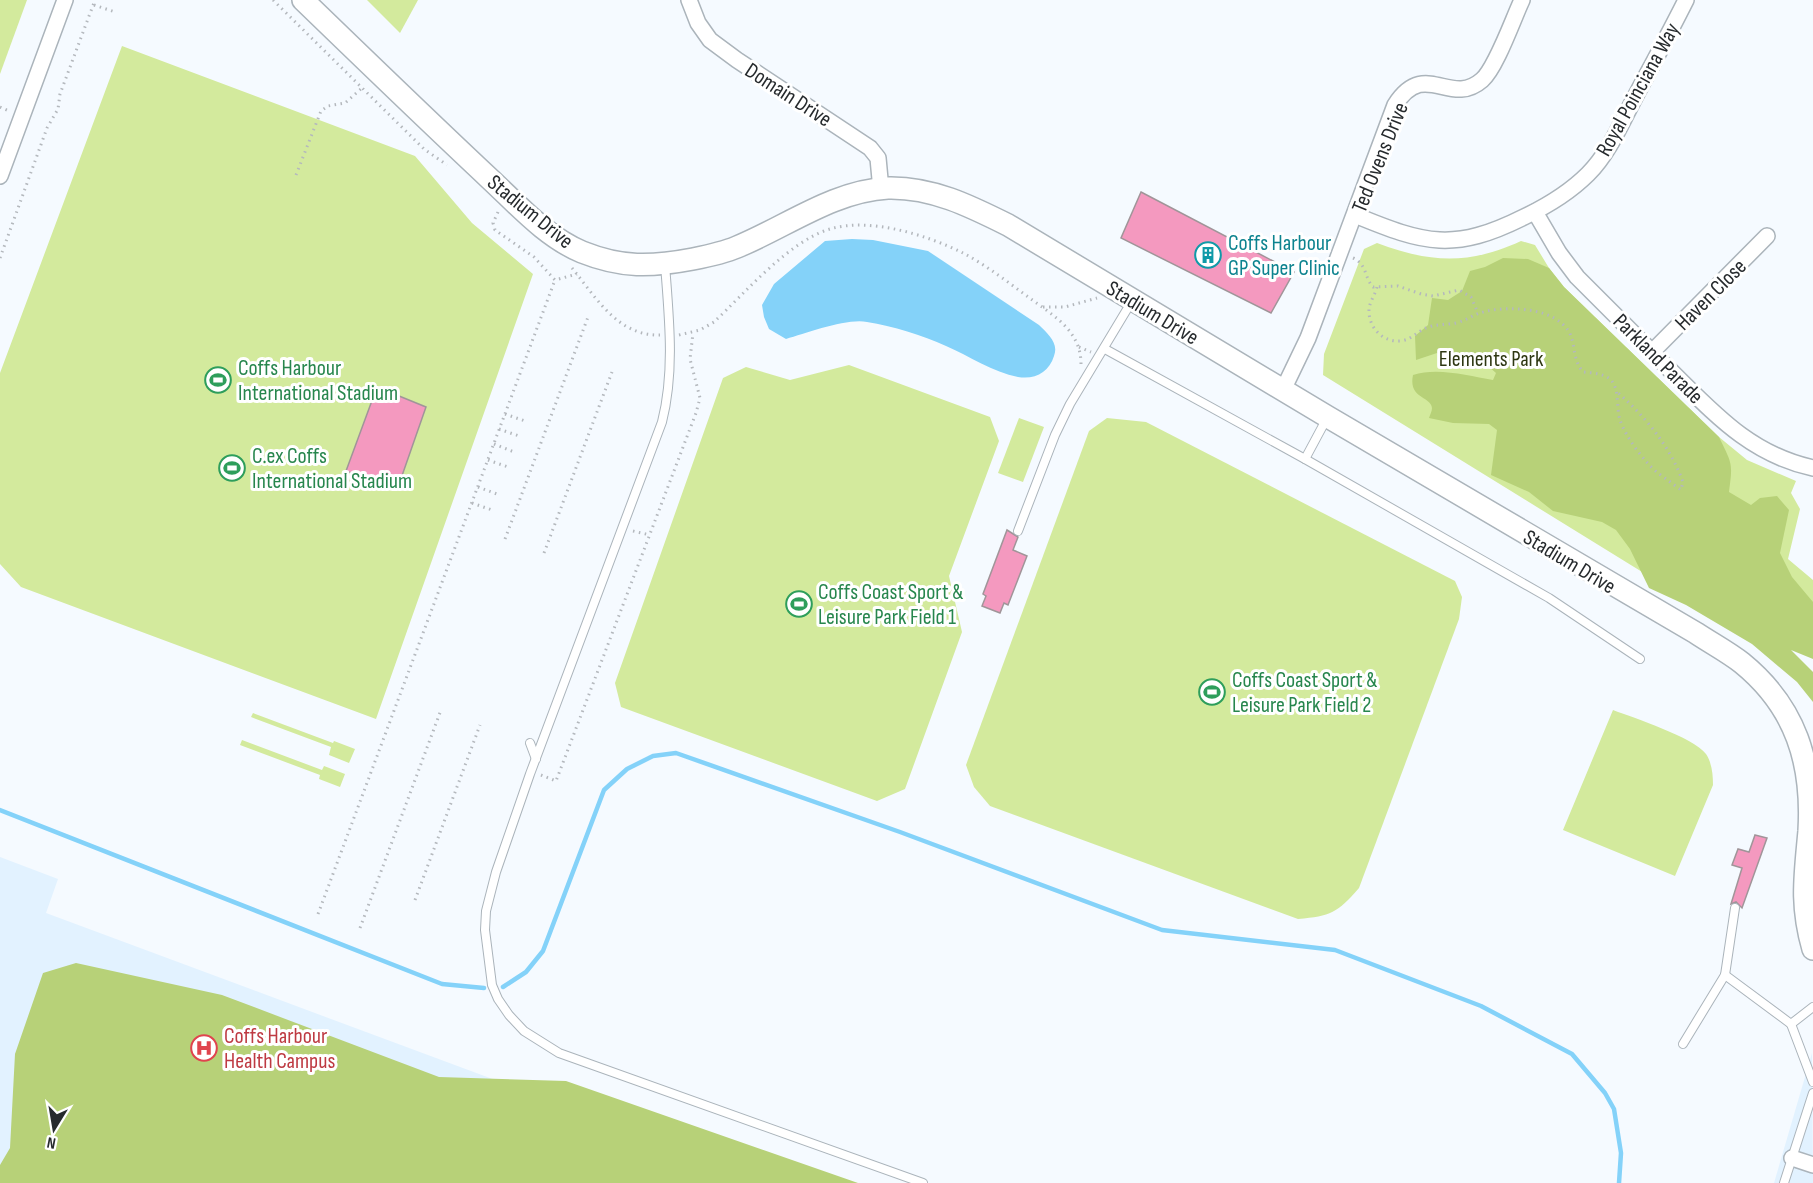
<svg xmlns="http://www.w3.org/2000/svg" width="1813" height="1183" font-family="'Sofia Sans Condensed',sans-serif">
  <rect width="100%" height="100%" fill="#f5faff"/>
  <g fill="#e2f2ff">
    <polygon points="0,857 58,879 46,913 772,1183 0,1183"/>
    <polygon points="1812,1053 1813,1183 1774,1183"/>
  </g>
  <g fill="#d3ea9d">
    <polygon points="0,0 27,0 0,74"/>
    <polygon points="367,0 418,0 400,33"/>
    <polygon points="122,46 415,156 472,223 533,274 376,719 21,587 0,564 0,373"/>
    <path d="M1521,241l14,4 14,23 15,19 155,150 28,23 49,21 -5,12 9,16 -12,50 25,21v58l-153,-55 -337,-208 1,-21 40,-105 13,-6c53,20 92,22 144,-2z"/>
    <polygon points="849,365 990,417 999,441 949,576 962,632 905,789 877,801 621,707 615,683 723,378 746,367 790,380"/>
    <polygon points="1019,418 1044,427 1023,482 998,473"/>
    <path d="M1107,418l39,4 309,159 7,16 -3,22 -100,269c-22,25 -28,28 -61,31l-308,-113 -16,-19 -8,-22 123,-334z"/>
    <path d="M1613,710c21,8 80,27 93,44 6,9 7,21 7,31l-38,91 -112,-46z"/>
    <polygon points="253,713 333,743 334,741 355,749 349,763 329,755 331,747 251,717"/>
    <polygon points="242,740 322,770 324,766 345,774 340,787 319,779 320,775 240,745"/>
  </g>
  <g fill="#b7d178">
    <path d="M1503,258l25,1 21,9 15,19 155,150c13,27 14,25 10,55l22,13 9,-7 17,-2 12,14 -9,43 12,24 21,25v57l-22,-9 22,22v30l-16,-20 -45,-38 -66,-39 -37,-17 -19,-39 -14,-19 -14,-8 -49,-11 -24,-19 -38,-17 6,-45 -8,-6 -36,-1 -24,-5c1,-3 3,-7 3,-10 -1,-12 -24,-9 -19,-33 25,-8 55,1 80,5l3,-7 -9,-8c-19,-2 -35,4 -50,-12l-21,7 -1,-24 13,-11 4,-27 16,2 14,-9 8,-20 15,-4z"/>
    <polygon points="76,963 222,995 439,1077 566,1081 858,1183 0,1183 0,1165 10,1148 15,1054 43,973"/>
  </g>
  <path fill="#84d2f9" d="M852,239l21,1 55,11 111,74c9,9 20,18 15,31 -5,16 -19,24 -36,21 -25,-5 -49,-21 -72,-31 -24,-11 -53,-20 -79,-24 -20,-4 -60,11 -81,17l-17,-10 -5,-12 -2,-12 12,-21 51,-43z"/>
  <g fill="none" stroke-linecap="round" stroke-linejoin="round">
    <g stroke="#84d2f9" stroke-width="4.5">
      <polyline points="0,810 442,984 484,988"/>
      <polyline points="503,987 526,972 543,951 604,790 627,769 653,756 676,753 900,832 1162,930 1335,950 1481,1006 1572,1054 1605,1093 1614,1109 1621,1153 1619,1183"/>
    </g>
  </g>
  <g fill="#f499bf" stroke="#a09599" stroke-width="1.5">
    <polygon points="1141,192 1294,272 1271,313 1121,238"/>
    <polygon points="377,387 426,407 397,490 346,471"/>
    <polygon points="1007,530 1018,537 1013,550 1027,556 1008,605 1004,603 1000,613 982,606 986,596 983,594"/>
    <polygon points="1755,835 1767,838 1742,908 1736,902 1731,904 1742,868 1732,865 1738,849 1749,852"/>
  </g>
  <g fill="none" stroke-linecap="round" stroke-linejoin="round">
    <g stroke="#abb4bb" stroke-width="10">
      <g id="service">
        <path d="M665,265c4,52 10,106 -3,157l-132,352 -34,98 -10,39 -1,19 7,55 6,14 11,16 15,16 35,22 364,130"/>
        <polyline points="1105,349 1305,459 1549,598 1640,659"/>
        <polyline points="1305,459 1327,418"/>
        <polyline points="1018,531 1055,435 1070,404 1132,301"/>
        <polyline points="530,743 536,759"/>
        <polyline points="1725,975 1791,1024 1813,1007"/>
        <polyline points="1791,1024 1813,1082"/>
        <polyline points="1683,1044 1725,975 1735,908"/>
        <polyline points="1784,1183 1813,1093"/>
      </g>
    </g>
    <g stroke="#abb4bb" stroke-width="18">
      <g id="minor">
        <polyline points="689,0 698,23 710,40 737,60 870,148 878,158 881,190"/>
        <polyline points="0,176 65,0"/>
        <path d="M1535,212l24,41 18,24c30,30 61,61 91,91 45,44 81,86 145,100"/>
        <path d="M1355,215c70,29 99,37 169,2 23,-11 46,-25 64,-43 20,-20 32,-48 45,-73 18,-34 36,-67 53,-101"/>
        <polyline points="1652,352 1767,236"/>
        <path d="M1283,390l25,-52 87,-233c30,-47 55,3 87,-25 14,-12 31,-61 40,-80"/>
        <polyline points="1792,1158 1813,1165"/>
      </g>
    </g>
    <g stroke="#abb4bb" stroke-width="24">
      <path id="secondary" d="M303,0c62,60 124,120 187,179 28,26 56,58 92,73 40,16 69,15 111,7 15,-3 30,-6 44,-12 49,-20 96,-56 151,-59 44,-1 82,18 120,37l320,192 368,216c15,10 32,19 46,30 54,44 71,100 67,168 -4,45 -9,73 4,118"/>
    </g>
    <g stroke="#b4b8bd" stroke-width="3" stroke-dasharray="1.5 4.5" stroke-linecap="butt">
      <polyline points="273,0 424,149 447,165"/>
      <polyline points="94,5 115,12"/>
      <polyline points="0,107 9,111"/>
      <polyline points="296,175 321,111 328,106 345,103 362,88"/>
      <polyline points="498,212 493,223 495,230 534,257 555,280 577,274"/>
      <polyline points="0,258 47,128 58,109 60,94 95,0"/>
      <path d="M1353,258c14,6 11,19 20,29l25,-1 23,8 12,2 26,-6 12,7 7,16"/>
      <path d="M572,268c24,29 45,68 88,67"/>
      <path d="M1377,287c-2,8 -7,14 -8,22 -1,18 13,33 31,32 12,-1 18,-11 29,-14 8,-3 18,-2 27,-4 8,-2 14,-6 21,-9 20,-8 58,-7 77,4 28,16 13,34 29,54 9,1 19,1 27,7 10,9 6,29 10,41 5,16 25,43 38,53 8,6 15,11 23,17l2,-8c-13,-36 -39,-67 -67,-91"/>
      <polyline points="1043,307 1065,307 1097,298"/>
      <path d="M679,335l21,-5 14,-8c31,-29 75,-81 116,-93 40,-12 97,6 133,24 23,12 46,30 68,46 23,17 50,32 50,65"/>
      <polyline points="1079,347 1091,352"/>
      <polyline points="505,414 525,421"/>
      <polyline points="499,429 519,436"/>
      <polyline points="494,444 514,452"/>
      <polyline points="488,460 508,467"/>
      <polyline points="478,487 497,494"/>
      <polyline points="472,503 492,510"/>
      <polyline points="633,531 650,535"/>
      <polyline points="505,539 588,317"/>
      <polyline points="544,553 612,372"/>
      <polyline points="541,775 556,781 696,413 700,398 690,359 693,333"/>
      <polyline points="415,900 480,725"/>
      <polyline points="318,914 555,280"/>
      <polyline points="360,928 441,710"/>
    </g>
    <use href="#service" stroke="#fff" stroke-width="8"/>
    <use href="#minor" stroke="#fff" stroke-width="15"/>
    <use href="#secondary" stroke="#fff" stroke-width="21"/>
  </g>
  <defs>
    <g id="building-ring" transform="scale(1.35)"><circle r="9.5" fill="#fff" stroke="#0f9aa8" stroke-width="1.5"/><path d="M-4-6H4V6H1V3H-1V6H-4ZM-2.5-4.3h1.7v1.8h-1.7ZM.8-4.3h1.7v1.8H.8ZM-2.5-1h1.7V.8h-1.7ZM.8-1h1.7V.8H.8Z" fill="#0f9aa8"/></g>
    <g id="stadium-ring" transform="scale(1.35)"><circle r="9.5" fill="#fff" stroke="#2e9e5b" stroke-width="1.5"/><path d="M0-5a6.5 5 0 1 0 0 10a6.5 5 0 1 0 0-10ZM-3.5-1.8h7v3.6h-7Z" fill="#2e9e5b"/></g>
    <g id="hospital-ring" transform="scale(1.35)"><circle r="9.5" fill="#fff" stroke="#e0444e" stroke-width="1.5"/><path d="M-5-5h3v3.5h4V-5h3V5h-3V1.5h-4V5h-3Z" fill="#e0444e"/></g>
  </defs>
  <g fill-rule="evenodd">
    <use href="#building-ring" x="1208" y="255"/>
    <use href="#stadium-ring" x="218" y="380"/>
    <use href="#stadium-ring" x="232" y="468"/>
    <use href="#stadium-ring" x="799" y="604"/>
    <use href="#stadium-ring" x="1212" y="692"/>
    <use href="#hospital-ring" x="204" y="1048"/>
  </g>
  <g text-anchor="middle" stroke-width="6" stroke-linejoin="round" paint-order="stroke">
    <g font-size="22" fill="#262a2d" stroke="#fff">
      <text transform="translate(1637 89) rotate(-61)" y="8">Royal Poinciana Way</text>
      <text transform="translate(789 94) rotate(33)" y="8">Domain Drive</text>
      <text transform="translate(1379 157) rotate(-68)" y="8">Ted Ovens Drive</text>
      <text transform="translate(531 211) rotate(39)" y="8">Stadium Drive</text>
      <text transform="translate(1710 294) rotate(-45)" y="8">Haven Close</text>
      <text transform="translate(1153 312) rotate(31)" y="8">Stadium Drive</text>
      <text transform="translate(1659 358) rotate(45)" y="8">Parkland Parade</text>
      <text transform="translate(1570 561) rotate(31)" y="8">Stadium Drive</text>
    </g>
    <g font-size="22" fill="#0d838f" stroke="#fff" text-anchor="start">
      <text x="1228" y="250">Coffs Harbour<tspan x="1228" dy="25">GP Super Clinic</tspan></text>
    </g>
    <g font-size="22" fill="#2e3712" stroke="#fff">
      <text x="1491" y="366">Elements Park</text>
    </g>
    <g font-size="22" fill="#27864d" stroke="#fff" text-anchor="start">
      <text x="238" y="375">Coffs Harbour<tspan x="238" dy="25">International Stadium</tspan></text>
      <text x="252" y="463">C.ex Coffs<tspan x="252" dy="25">International Stadium</tspan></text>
      <text x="818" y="599">Coffs Coast Sport &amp;<tspan x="818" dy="25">Leisure Park Field 1</tspan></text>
      <text x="1232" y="687">Coffs Coast Sport &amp;<tspan x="1232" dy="25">Leisure Park Field 2</tspan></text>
    </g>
    <g font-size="22" fill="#be3a42" stroke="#fff" text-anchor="start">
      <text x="224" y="1043">Coffs Harbour<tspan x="224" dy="25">Health Campus</tspan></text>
    </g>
  </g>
  <g transform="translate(54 1129) rotate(191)" stroke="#ffffff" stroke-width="4.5" paint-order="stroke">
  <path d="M0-4.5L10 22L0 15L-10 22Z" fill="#262a2d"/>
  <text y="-9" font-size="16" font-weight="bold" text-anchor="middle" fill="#262a2d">N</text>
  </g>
</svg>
